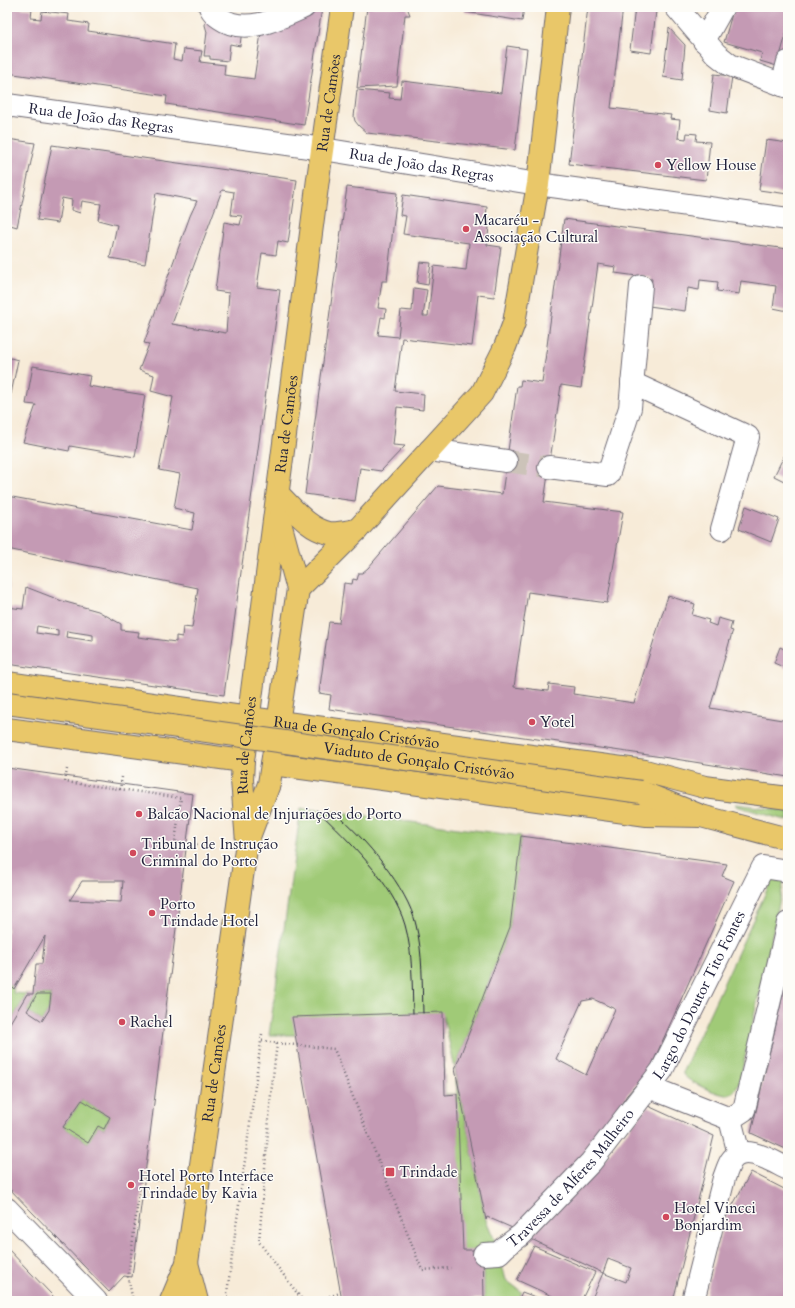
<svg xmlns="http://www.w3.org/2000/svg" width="795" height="1308" font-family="Cardo,serif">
  <rect width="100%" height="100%" fill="#fdfcf7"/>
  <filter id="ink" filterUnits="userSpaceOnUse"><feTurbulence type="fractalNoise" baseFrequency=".025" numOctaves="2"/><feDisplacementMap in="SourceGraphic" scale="8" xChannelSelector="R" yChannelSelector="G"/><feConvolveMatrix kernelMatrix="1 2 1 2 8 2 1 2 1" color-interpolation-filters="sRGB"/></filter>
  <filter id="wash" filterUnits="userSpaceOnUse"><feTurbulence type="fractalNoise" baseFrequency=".012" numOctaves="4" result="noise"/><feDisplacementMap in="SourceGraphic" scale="16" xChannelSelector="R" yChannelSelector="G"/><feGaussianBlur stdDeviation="0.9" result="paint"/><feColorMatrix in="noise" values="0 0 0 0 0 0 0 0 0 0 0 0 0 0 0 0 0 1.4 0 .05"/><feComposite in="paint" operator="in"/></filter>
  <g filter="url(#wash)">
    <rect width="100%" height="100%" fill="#f7ebd8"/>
    <g fill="#a0ca77" stroke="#617659" fill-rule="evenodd">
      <polygon points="736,804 788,811 788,821 736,806"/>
      <path d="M301,808l220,28 -11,91 -55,142 31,151 9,21 11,39 16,12 -4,9h-34v-44l-63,-6 -71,-209 -55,-7h-26zM443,1015l12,54 2,25h-12z"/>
      <path d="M772,879l12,2 -45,203c-3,5 -5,10 -11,11 -8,1 -42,-14 -45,-21v-3z"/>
      <polygon points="7,982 14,989 13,993 27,994 7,1028"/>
      <polygon points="37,994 51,994 49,1010 42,1021 27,1011"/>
      <polygon points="82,1100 110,1117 104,1129 98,1126 88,1143 63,1127"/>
    </g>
    <g id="blocks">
      <g fill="#c49ab4" fill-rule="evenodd">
        <polygon points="7,7 32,9 31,18 41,19 42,11 69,14 68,21 89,24 88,31 175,44 173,59 182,61 184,49 202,51 200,62 225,65 224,75 254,79 262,27 311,7 322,8 304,125 166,104 167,96 7,73"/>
        <polygon points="367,7 407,7 410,15 405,15 397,86 357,88"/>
        <polygon points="465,7 524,7 522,21 465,12"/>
        <polygon points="588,7 623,7 611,108 671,115 670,119 680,120 678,138 686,139 687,133 697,134 696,141 710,142 706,180 569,164"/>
        <polygon points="635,7 652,7 656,11 651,53 630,50"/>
        <polygon points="734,7 788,7 788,28 777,66 760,61 762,53 724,42"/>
        <polygon points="207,14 242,29 240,46 230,44 228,61 210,59 210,56 204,56 207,32 205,25"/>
        <polygon points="669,28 685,45 682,80 663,77"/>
        <polygon points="507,46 527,49 515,150 367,133 359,126 355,121 354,117 357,90 390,93 389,98 400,99 402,81 501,93"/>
        <polygon points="714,74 732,76 727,113 710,110"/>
        <polygon points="7,139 35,143 17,227 7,224"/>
        <polygon points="766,140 788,143 788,194 759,190"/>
        <path d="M52,145l245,35 -9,63 -10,-2 -2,14 -14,-2 -5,34 23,3 -56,405 -217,-31v-57l16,2 3,-22 36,14 36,10 23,13v6l18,2 -1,5 38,5v-6l6,1 1,-10 9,1 6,-40 -191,-39v-53l185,34 3,-17 -21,-5 6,-34 -21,-4 14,-73 -22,-6 3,-16 -15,-5 10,-26 -5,-1 46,-127 7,-15 -41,-8 -11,71 -35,-6 7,-33 -19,-5 3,-16 -19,-3 -2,12 -9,-3 1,-10 -10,-2 -4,25 -21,-3zM222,190l12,2 -3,23 11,1 -2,9 -16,-3 -9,69 14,2 -3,40 -54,-9zM37,626l21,4v6l-22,-3zM67,631l26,4v6l-27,-4z"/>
        <polygon points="347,187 397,193 387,281 382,281 378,308 386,309 385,318 381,317 378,335 398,337 401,310 412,311 414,288 427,290 423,316 428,316 434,266 466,270 469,243 403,234 406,216 400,215 403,195 487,207 486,218 490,218 487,245 501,247 494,297 478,295 472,346 402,338 395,391 424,394 423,410 397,407 393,445 405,446 381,471 360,468 355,501 305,494"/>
        <polygon points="564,219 788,249 788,311 773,308 776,286 741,281 739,294 717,291 718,282 700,280 699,290 688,288 685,311 649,306 652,278 615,273 616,267 598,264 581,388 561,385 544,502 623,512 607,603 528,592 514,687 548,691 549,684 574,687 573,694 634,703 668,596 695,604 692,615 709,620 708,623 716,626 718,618 732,622 730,630 733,631 732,633 710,708 788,721 788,777 669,758 329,709 331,695 319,693 329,622 339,623 344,583 352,584 353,579 357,580 359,573 362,573 368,568 438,486 502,494 517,386 520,386 521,380 542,383"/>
        <polygon points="420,262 431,263 428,285 417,283"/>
        <polygon points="7,357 18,360 11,394 7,393"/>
        <polygon points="33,366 90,376 88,386 145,395 135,457 70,446 69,451 23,442 36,405 26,404"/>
        <polygon points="784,456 788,458 788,483 774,476"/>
        <polygon points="746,506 779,519 771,542 739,529"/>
        <polygon points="7,580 9,580 8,590 7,590"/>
        <polygon points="780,647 788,651 788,669 774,663"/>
        <path d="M7,768l186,26 -61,483 -8,-1 -15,16 -102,-106v-158l20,-34h6l3,-30h6l3,-28 -31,53 -7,-7zM82,881h41l-2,21 -51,-2zM37,994h14l-2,16 -7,11 -15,-10zM82,1100l28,17 -6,12 -6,-3 -10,17 -25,-16z"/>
        <path d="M521,836l206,28 -5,12 12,5 -84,188 -23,26 -18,29 -23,29 -69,77 -30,-13 -1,3 -31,-151 55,-142zM593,999l22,10 -29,66 -30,-16 26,-58z"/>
        <polygon points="787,977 788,977 788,1150 751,1133"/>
        <polygon points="443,1012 445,1095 457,1094 463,1250 483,1250 484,1299 464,1299 464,1301 342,1301 292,1017"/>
        <polygon points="648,1106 714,1136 673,1301 597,1301 598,1298 593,1296 603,1273 626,1282 631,1268 608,1259 603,1273 529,1238 592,1175"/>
        <polygon points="751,1172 788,1191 788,1301 709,1301 710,1300 705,1298 724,1221"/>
        <polygon points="534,1246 595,1272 581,1301 563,1301 517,1280"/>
        <polygon points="7,1248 51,1294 58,1301 7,1301"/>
        <polygon points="522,1292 546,1301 518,1301"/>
      </g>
    </g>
  </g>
  <g filter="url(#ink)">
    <use href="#blocks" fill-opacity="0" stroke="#6d6872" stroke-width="1"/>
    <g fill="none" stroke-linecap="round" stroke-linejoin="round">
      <polyline stroke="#ccc3b9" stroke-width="22" stroke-dasharray="22 11" stroke-linecap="butt" points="506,461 549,467"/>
      <g stroke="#6d6872" stroke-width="24">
        <g id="minor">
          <path d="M210,7c3,6 5,8 10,11 25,18 60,0 84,-11"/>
          <polyline points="676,7 716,54 730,65 788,87"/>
          <polyline points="704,41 723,7"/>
          <polyline points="782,85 788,62"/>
          <path id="s1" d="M7,105l316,44 215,35 250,35"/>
          <polyline points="632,383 748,437 722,529"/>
          <polyline points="430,450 506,461"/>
          <polyline points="549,467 608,475 630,408 641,286"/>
          <path id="s2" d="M730,1119l-81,-32 13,-17 101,-203 25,4"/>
          <polyline points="730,1119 744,1110 788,923"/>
          <polyline points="730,1119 739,1154"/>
          <polyline points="7,1209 96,1301"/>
          <path id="s3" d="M484,1254l15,-1 6,-6 16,-12 70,-73 58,-75"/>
          <path d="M693,1301l31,-123c2,-5 4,-12 7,-17 13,-19 42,1 57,8"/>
        </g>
      </g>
      <g stroke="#6d6872" stroke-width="24">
        <g id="major">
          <path d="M278,494c15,14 30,35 51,39 9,1 20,-2 28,-3"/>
          <polyline points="298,589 357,530 482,393 505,347 514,323 538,184 558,7"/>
          <path id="s4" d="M7,683l242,35 396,53 60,16 83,11"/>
          <polyline points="7,729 243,761"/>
          <polyline points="272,764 647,815 701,816"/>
          <polyline points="641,792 701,816 788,839"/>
          <path id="s5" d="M247,842l-5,-62 1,-19 75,-582 24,-172"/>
          <polyline points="187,1263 197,1301"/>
          <path id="s6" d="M171,1301l16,-38 60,-421 22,-58 29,-195 -19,-70"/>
        </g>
      </g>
      <g stroke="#6d6872" stroke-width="2.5" stroke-dasharray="1 3" stroke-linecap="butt">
        <polyline points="67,769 65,782 120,789"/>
        <polyline points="122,777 120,789 181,798 175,842 207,846"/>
        <polyline points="262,1034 261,1041 277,1043 271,1094 259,1242 303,1301"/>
        <polyline points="277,1043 334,1049 422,1270 451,1268"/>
        <polyline points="133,1301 128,1277 141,1178 164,1181"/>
        <polyline points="226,1301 261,1041"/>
        <polyline points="314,1301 340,1293"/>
      </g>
      <use href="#minor" stroke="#fff" stroke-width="22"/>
      <use href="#major" stroke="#e9c769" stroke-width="22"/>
      <g stroke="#22223b" stroke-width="1">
        <path d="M317,810c31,30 76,73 88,115 8,28 7,60 8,88"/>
        <path d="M335,813c29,24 73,75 81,112 7,29 6,58 7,88"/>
      </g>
      <g stroke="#6d6872" stroke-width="24" stroke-linecap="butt">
        <g id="major-bridge">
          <path id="s7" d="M7,703l634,89"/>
        </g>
      </g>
      <use href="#major-bridge" stroke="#e9c769" stroke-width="22"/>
    </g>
  </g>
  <g fill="#d1495b" stroke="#fdfcf7" stroke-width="1.5">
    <circle cx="658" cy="165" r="4"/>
    <circle cx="466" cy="229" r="4"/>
    <circle cx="532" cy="722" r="4"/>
    <circle cx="139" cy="814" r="4"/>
    <circle cx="133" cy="853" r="4"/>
    <circle cx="152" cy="913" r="4"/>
    <circle cx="122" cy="1022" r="4"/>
    <rect x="385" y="1167" width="10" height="10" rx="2"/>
    <circle cx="131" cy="1185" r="4"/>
    <circle cx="666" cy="1217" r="4"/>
  </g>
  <g text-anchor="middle" stroke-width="3" stroke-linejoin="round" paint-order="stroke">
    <g font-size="15" fill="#22223b" stroke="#fdfcf7">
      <text dy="5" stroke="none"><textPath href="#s5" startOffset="745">Rua de Camões</textPath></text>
      <text dy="5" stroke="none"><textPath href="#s1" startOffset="95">Rua de João das Regras</textPath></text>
      <text dy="5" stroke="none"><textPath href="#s1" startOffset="419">Rua de João das Regras</textPath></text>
      <text dy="5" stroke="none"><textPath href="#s5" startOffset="421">Rua de Camões</textPath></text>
      <text dy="5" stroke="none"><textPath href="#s4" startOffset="353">Rua de Gonçalo Cristóvão</textPath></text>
      <text dy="5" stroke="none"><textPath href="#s5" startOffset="97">Rua de Camões</textPath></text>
      <text dy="5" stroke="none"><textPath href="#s7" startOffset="416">Viaduto de Gonçalo Cristóvão</textPath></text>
      <text dy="5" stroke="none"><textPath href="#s2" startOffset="192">Largo do Doutor Tito Fontes</textPath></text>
      <text dy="5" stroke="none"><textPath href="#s6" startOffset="233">Rua de Camões</textPath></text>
      <text dy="5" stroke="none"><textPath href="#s3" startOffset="119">Travessa de Alferes Malheiro</textPath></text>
    </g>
    <g font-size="15" fill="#22223b" stroke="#fdfcf7" text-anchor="start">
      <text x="666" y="170">Yellow House</text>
      <text x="474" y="225">Macaréu -<tspan x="474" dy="17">Associação Cultural</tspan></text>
      <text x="540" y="727">Yotel</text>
      <text x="147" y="819">Balcão Nacional de Injuriações do Porto</text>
      <text x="141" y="849">Tribunal de Instrução<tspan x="141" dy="17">Criminal do Porto</tspan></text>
      <text x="160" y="909">Porto<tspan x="160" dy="17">Trindade Hotel</tspan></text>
      <text x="130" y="1027">Rachel</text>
      <text x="399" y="1177">Trindade</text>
      <text x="139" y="1181">Hotel Porto Interface<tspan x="139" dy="17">Trindade by Kavia</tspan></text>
      <text x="674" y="1213">Hotel Vincci<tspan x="674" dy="17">Bonjardim</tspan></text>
    </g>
  </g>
  <rect width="795" height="1308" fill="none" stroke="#fdfcf7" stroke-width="24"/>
</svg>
